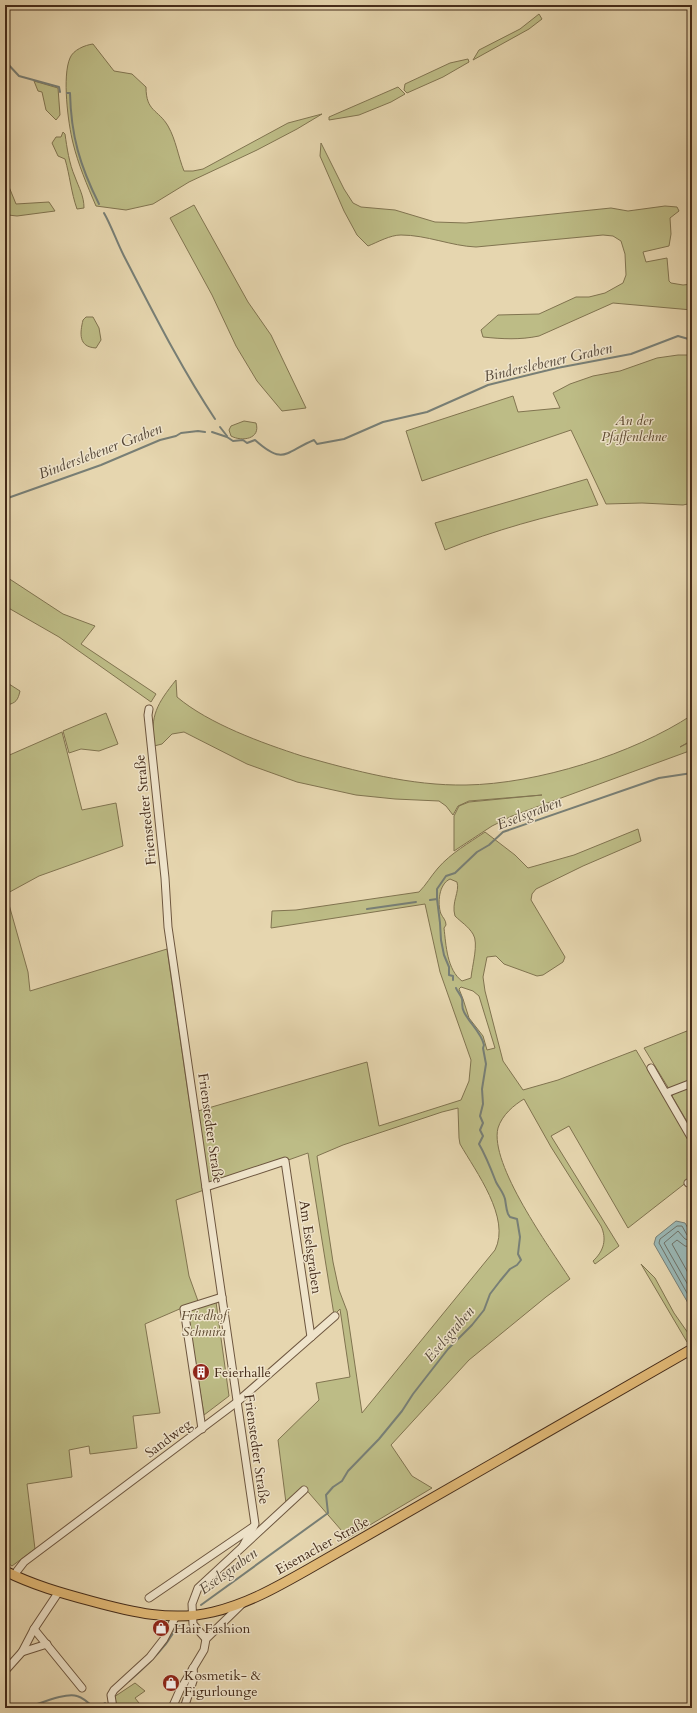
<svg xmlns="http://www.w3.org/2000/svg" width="697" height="1713" font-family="Cardo,serif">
  <rect width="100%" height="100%" fill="#e6d6af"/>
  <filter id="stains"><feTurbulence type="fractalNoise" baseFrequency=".005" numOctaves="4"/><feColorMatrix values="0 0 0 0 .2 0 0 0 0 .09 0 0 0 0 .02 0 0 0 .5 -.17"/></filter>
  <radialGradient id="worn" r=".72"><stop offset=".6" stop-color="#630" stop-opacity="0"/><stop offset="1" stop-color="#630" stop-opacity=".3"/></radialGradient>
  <g fill="#bdbc86" stroke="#817450" fill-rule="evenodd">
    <polygon points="539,14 542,19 529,29 473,60 479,50 520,29"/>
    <path d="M93,44l21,27 18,3 14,13c0,25 12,22 22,39 8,14 10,30 16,45h9l10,-2 85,-46 34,-9 -25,15 -40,21 -68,32 -36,22 -27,6 -30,-4c-9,-21 -18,-42 -23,-63 -5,-20 -11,-67 -3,-85 3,-8 15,-13 23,-14z"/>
    <polygon points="468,59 469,62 443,77 407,93 404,90 405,84 450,63"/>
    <polygon points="34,81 58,88 60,115 56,120 46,110 42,92 38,91"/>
    <polygon points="398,87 405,94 391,102 359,115 329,120 329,117"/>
    <path d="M63,132l2,2c2,14 4,29 10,43 4,11 9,19 9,31l-7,1c-6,-17 -7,-33 -12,-50l-7,-3 -6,-13 4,-6h5z"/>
    <path d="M321,143l23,46 9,14 8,4 34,3 40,12 31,1 145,-15 17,3 37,-5 12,1 2,4 -9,7 1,16 -2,12 -26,6 3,10 21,-4 2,23 2,2 12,2 9,-1v26l-79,-7 -74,33c-19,4 -37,3 -56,1l-2,-7 17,-15 41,-1 37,-17h13l16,-4 18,-10 3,-8 -1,-21 -4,-13 -8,-5 -10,-1 -127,12c-25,-1 -49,-12 -75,-12 -11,0 -23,7 -33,11l-11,-11 -13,-24 -24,-55z"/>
    <polygon points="5,177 16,204 49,202 55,211 17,216 8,215 5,212"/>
    <polygon points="194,205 248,302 271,335 306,408 282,411 257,381 236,346 212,295 170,218"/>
    <path d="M86,317h7l6,11 2,12 -5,8c-18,-1 -16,-15 -13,-28z"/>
    <polygon points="678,355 692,355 692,503 683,505 642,503 606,504 571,430 422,481 406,431 513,396 518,412 560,408 553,393 570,384 593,376 620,371 657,358"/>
    <path d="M244,421l12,2c5,16 -14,19 -25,13l-2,-6 2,-4z"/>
    <path d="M587,479l11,26c-52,11 -103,25 -153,45l-10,-27z"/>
    <polygon points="5,576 63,614 95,626 81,644 156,694 151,702 59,637 5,606"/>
    <path d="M5,674l2,1 2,9 11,7c-2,9 -4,12 -13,14l-2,-2z"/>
    <path d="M176,680l1,17c32,27 85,46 125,59 53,15 109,30 164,29 71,-1 167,-31 226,-70v25l-12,7 12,-6v9l-180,66 -20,10 -38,25v-35l5,-10 10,-4 73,-7 -73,6 -11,5 -5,9 -7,-9 -7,-5 -44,-2 -39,-4 -59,-13 -50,-18 -63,-32 -12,2 -10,10 -8,2c-4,-31 3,-42 22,-66z"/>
    <polygon points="106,713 118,744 99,751 81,749 69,753 63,731"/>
    <path d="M62,732l20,78 34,-7 7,43 -84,30 -33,18 22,78 2,19 137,-42 24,164 176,-51 12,64 82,-26 8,-19 2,-21 -31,-88 -15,-68 -154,24 1,-17 24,-1 123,-18c7,-7 12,-16 19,-24 13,-15 31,-25 47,-36l30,23 13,13 46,-13 64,-26 3,12 -58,25 -47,23 -4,5 -1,6 34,57 -2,5 -20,13 -6,1 -33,-12 -8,-8 -9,1 -4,20 2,14 18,70 20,29 35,-10 78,-30 56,94v34l-64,50 -59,-102 -18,10 68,110 -24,18 -2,-3c11,-10 14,-22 8,-35l-50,-79 -27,-48c-10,6 -22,16 -26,29 -9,36 52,120 72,151l-24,18 -77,63 -78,85 21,31 20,12 -84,50 -45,-52 -17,17 -8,-63 41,-40 -3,-17 34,-6 -10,-68 -6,6 -26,-162 -132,47 13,76 9,25 -53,23 15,89 -27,3 4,32 -47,6 -1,-8 -20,4 3,27 -45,7 8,65 -23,17 -7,-5v-804zM450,879l7,3c3,10 -6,20 -2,34 6,6 13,10 18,18 6,9 -1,32 -2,44l-9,3c-15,-11 -16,-36 -18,-53l2,-3c0,-5 -3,-7 -5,-11 -4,-11 -2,-30 9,-35zM461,987l12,4 6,5 16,52 -8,2 -4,-14 -14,-18 -6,-19 -4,-10zM458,1108l1,30 1,6c16,28 51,74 35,106l-133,163 -15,-102 -8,-21 -6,-28 -16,-106 26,-11 99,-33z"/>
    <polygon points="692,1029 692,1080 669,1089 644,1048"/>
    <polygon points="692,1086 692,1130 672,1096 675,1093"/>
    <polygon points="641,1264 655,1278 674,1313 688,1333 692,1332 692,1339 687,1342"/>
    <polygon points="216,1302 229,1396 204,1415 187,1311"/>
    <polygon points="135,1683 145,1691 135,1698 143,1708 117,1708 114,1697"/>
  </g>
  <polygon fill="#9ab7b4" stroke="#787f76" points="676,1221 685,1223 692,1235 692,1310 654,1244 656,1237"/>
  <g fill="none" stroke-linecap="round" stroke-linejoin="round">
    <g stroke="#707267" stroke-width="1">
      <polyline points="692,1236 687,1235 682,1226 677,1226 660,1239 659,1243 692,1302"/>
      <polyline points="692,1241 685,1239 678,1231 664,1243 692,1292"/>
      <polyline points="692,1247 685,1246 677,1240 672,1244 692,1280"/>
    </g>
    <g stroke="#787f76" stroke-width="2">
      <polyline points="5,61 19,76 59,87 60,92"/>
      <path d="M67,93h3c1,43 10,73 29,111"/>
      <path d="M104,213c8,14 13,30 21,45 28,54 56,110 90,161"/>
      <polyline points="220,427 227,436"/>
      <path d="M212,432l15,5 6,4 10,-1 4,3 8,-3c29,26 30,12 59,0l3,4 27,-5 39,-17 44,-10 61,-27 69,-17 74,-14 47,-18 14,4"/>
      <polyline points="5,499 101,465 160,440 176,436 181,433 198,431 205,432"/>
      <polyline points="430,900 437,899"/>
      <polyline points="367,909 416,902"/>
      <polyline points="453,980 453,976 449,975 449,967 444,955 441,940 440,923 437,899 437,889 446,876 455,873 477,852 489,845 503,832 659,778 692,773"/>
      <path d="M201,1605l127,-92 -2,-18 7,-8 9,-6 6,-10 31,-32 23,-28 11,-17 35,-45 24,-24 12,-15 6,-16 10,-13 10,-12 7,-4 4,-5 -3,-6 2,-17 -3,-18 -7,-2 -2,-3c-2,-5 -2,-10 -3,-15 -2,-7 -6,-11 -9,-17 -5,-13 -10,-26 -17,-38l4,-8 -3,-6 3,-7 -3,-7 3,-12 -1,-15 4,-25 -3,-16 1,-3c-3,-13 -14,-21 -20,-33 -3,-5 -1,-8 -2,-13 -1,-4 -5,-8 -6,-11"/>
      <path d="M129,1681c13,-11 25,-22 36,-36 6,-7 8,-14 15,-20"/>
      <path d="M25,1708c12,-3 40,-16 52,-12 7,2 12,7 17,12"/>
      <polyline points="96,1708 105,1703"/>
    </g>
    <g stroke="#6d563f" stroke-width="9">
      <g id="minor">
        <polyline points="149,709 148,715 165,878 168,927 255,1524 243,1546"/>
        <polyline points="651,1068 692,1139"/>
        <polyline points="666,1093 692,1083"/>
        <polyline points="688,1183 692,1181"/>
        <polyline points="206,1187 285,1161 311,1337"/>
        <polyline points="202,1429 184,1309 222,1297"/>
        <polyline points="15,1576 17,1571 24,1562 237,1402 335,1316"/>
        <polyline points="149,1598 253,1527"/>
        <polyline points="34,1629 82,1688"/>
        <polyline points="206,1639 193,1624 192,1604 198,1588 304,1490"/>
        <polyline points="22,1652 47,1644"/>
        <polyline points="5,1671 22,1652 34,1629 58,1593"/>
        <polyline points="113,1708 111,1695 114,1690 150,1657 164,1639 176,1616"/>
        <polyline points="172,1708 180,1690 204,1650 206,1639 243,1603"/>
        <polyline points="184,1708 194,1678 193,1668"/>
      </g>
    </g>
    <g stroke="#452c1a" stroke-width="11">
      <path id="major" d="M5,1571c28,14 56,22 86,30 40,11 81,21 122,11 34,-8 64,-25 94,-42l385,-221"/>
    </g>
    <use href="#minor" stroke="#efe4cb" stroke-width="7"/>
    <use href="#major" stroke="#e3bb78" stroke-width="9"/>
  </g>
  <defs>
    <g id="building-disc" transform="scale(0.9)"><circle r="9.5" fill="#8f2418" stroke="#efe4cb"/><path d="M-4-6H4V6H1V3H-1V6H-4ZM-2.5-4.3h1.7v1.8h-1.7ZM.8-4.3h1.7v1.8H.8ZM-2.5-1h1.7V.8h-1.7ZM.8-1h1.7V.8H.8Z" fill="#fff"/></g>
    <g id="shop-disc" transform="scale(0.9)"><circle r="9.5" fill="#8f2418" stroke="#efe4cb"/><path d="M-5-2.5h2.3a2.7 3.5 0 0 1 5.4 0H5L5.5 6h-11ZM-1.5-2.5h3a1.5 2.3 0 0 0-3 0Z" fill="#fff"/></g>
  </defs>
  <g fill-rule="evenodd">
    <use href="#building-disc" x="201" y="1372"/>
    <use href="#shop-disc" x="161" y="1628"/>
    <use href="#shop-disc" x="171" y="1683"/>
  </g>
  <g text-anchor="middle" stroke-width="3" stroke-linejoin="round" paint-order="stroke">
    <g font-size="14" font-style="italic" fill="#5d4930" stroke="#efe4cb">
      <text x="634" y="425">An der<tspan x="634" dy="16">Pfaffenlehne</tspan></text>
      <text x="204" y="1320">Friedhof<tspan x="204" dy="16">Schmira</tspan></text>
    </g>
    <g font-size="14" fill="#452c1a" stroke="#efe4cb">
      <text transform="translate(145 810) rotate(-96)" y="5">Frienstedter Straße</text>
      <text transform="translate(211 1128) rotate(82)" y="5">Frienstedter Straße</text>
      <text transform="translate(311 1247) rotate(82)" y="5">Am Eselsgraben</text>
      <text transform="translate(168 1438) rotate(-37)" y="5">Sandweg</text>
      <text transform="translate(257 1449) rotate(82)" y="5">Frienstedter Straße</text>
      <text transform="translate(322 1545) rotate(-29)" y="5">Eisenacher Straße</text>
    </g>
    <g font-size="14" fill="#452c1a" stroke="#efe4cb" text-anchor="start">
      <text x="214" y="1377">Feierhalle</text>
      <text x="174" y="1633">Hair Fashion</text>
      <text x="184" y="1680">Kosmetik- &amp;<tspan x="184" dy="16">Figurlounge</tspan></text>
    </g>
    <g font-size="15" font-style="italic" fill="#564839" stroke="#efe4cb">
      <text transform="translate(548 362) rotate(-13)" y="5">Binderslebener Graben</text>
      <text transform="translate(100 451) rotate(-21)" y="5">Binderslebener Graben</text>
      <text transform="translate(529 813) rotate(-21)" y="5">Eselsgraben</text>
      <text transform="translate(449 1334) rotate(-49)" y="5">Eselsgraben</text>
      <text transform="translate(228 1571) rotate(-36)" y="5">Eselsgraben</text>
    </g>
  </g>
  <rect width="697" height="1713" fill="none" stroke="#e6d6af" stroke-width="20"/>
  <rect x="6" y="6" width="685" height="1701" fill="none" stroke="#452c1a" stroke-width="2"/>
  <rect x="10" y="10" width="677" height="1693" fill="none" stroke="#452c1a"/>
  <rect width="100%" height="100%" filter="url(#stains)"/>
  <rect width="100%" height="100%" fill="url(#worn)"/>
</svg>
